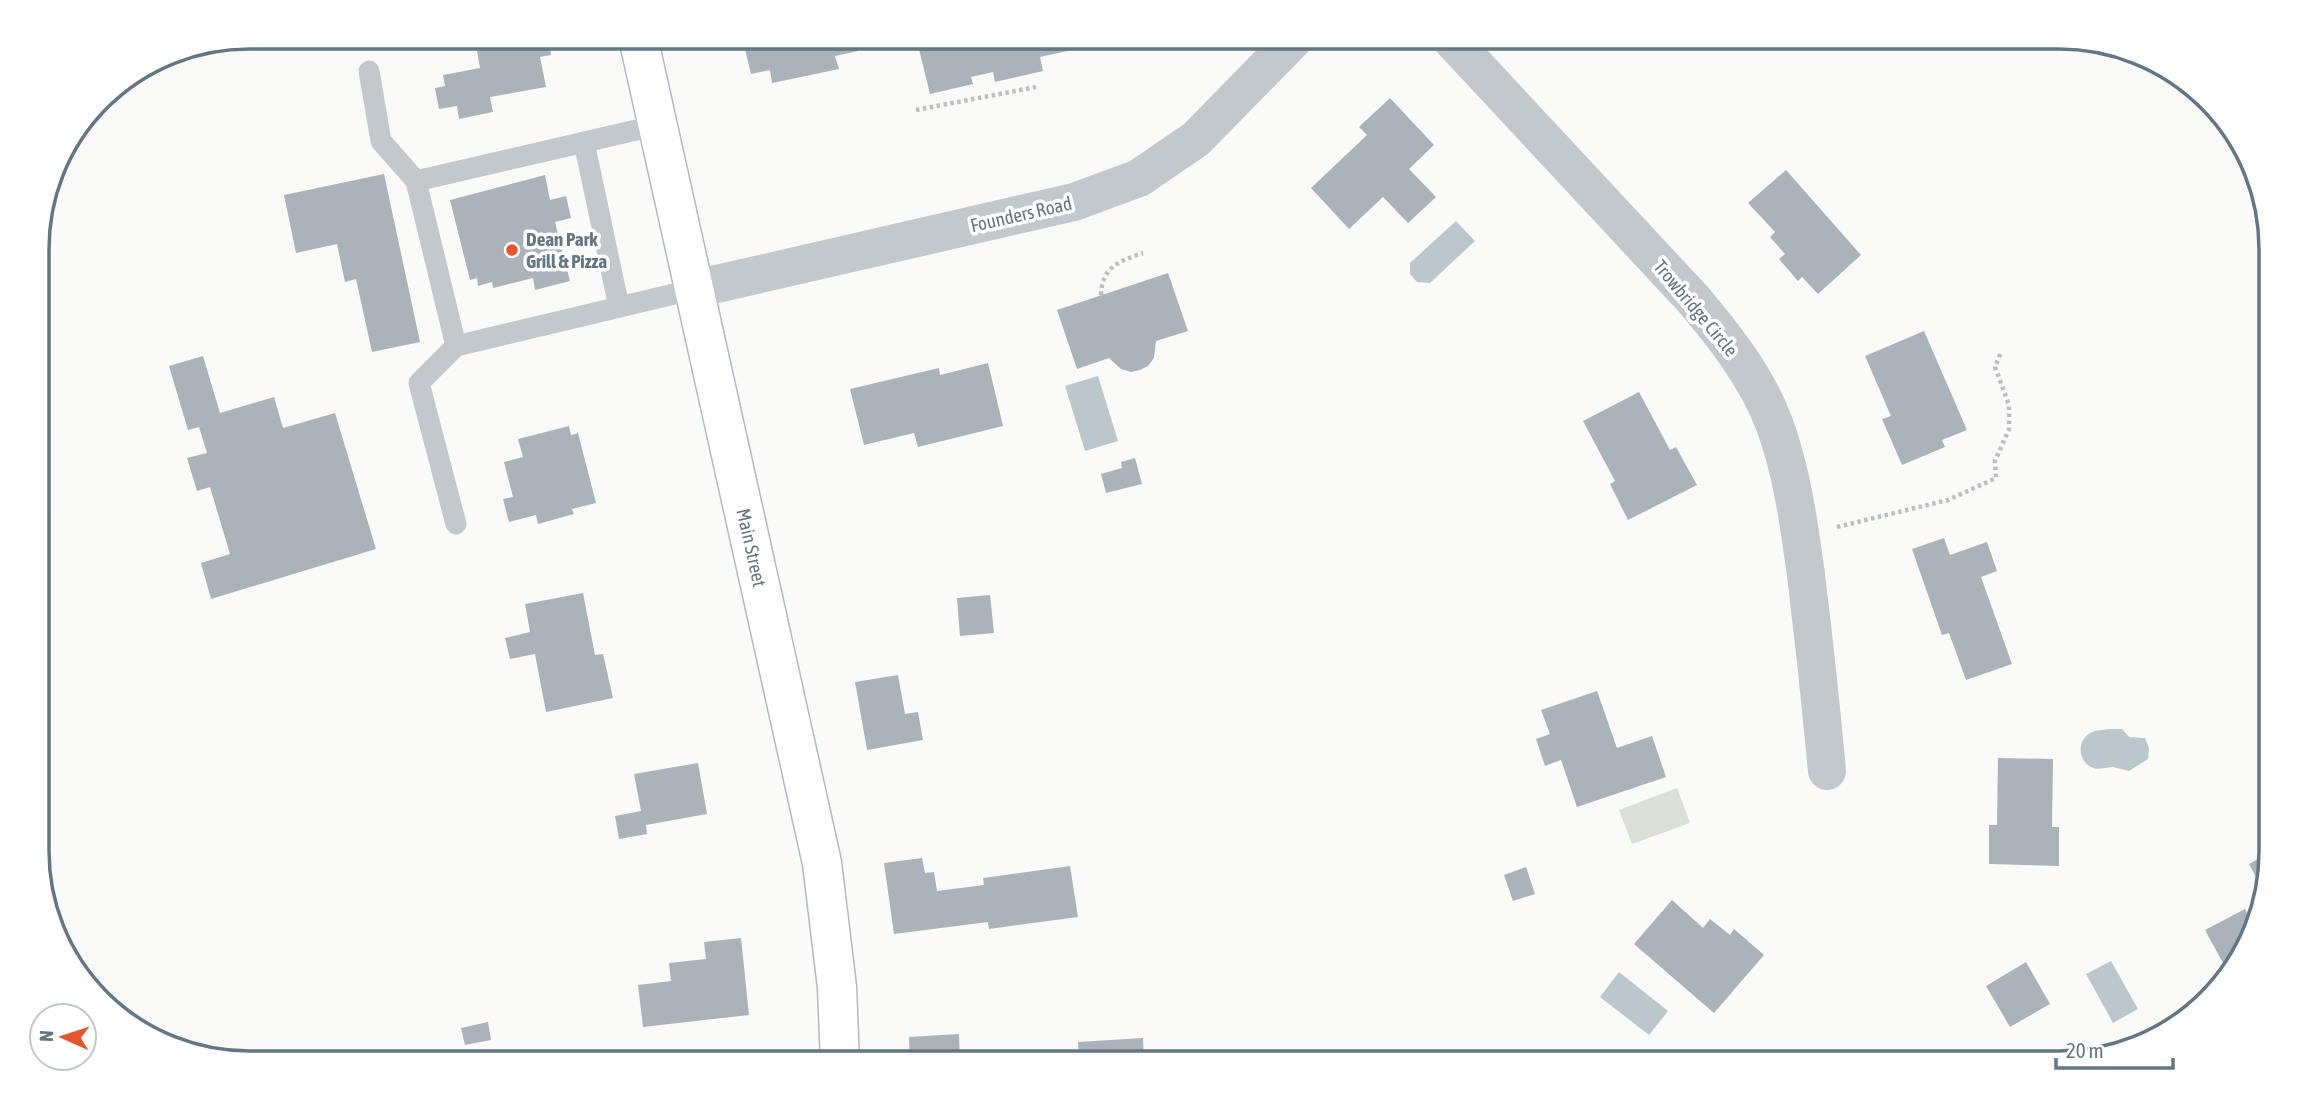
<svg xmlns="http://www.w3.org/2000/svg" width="2308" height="1100" font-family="'Asap Condensed',sans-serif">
  <rect width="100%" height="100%" fill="#fafaf8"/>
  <polygon fill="#dadfd7" points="1677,788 1690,823 1632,844 1619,810"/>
  <g fill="#bbc7cb">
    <polygon points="1456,221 1475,241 1430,283 1417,282 1410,274 1410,263"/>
    <polygon points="1098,376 1118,441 1085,451 1065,386"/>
    <path d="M2109,729h13l7,8 16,1 4,10 -1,11 -19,12c-5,-1 -11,-3 -16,-4 -8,0 -14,4 -22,0 -14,-7 -14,-28 1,-35 5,-2 12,-2 17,-3z"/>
    <polygon points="2111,961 2138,1009 2113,1023 2086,974"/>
    <polygon points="1619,972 1668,1011 1649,1035 1600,997"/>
  </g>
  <g fill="#aab3b9">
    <polygon points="742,37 855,37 858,51 835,56 839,69 772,83 770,70 751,74"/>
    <polygon points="916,37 1069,37 1072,50 1040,57 1043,71 995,82 993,72 971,77 973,84 930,94"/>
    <polygon points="537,39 538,47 550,44 551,55 540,57 546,87 490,97 493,112 459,119 457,106 439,109 435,88 445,86 443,75 480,68 477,51"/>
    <polygon points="1390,98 1434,145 1409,169 1436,197 1408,223 1383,197 1349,229 1311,188 1367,135 1359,127"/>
    <polygon points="1786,170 1861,255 1818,294 1802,277 1798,281 1779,259 1785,254 1770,237 1775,232 1748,203"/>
    <polygon points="384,174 420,342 372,352 356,279 345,282 337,244 296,253 284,195"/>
    <polygon points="545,175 550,200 566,196 571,218 555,222 570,281 535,290 533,278 493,288 492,282 478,286 477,278 470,280 450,200"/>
    <polygon points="1168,273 1188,331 1156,341 1154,358 1148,366 1140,370 1131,372 1121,369 1109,358 1077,369 1057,310"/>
    <polygon points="1924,331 1967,430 1942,440 1945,447 1902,465 1882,419 1891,416 1865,356"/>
    <polygon points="203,356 220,413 274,397 283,428 335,413 376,549 211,599 201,563 230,554 210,487 197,491 187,458 207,453 199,427 188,430 169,366"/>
    <polygon points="988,363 1003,426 918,447 914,433 864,445 850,389 939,368 940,375"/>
    <polygon points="1639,392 1670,450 1676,447 1697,485 1628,520 1610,484 1615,481 1583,421"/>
    <polygon points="569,426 571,435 578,433 596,503 572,509 574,514 538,524 536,515 509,522 503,499 513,497 504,462 523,457 518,439"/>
    <polygon points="1135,458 1142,484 1106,493 1101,474 1122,468 1121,462"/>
    <polygon points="1944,538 1950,555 1987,542 1997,571 1981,577 2012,664 1966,680 1949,633 1942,635 1912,549"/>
    <polygon points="583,593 595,655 603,654 613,698 546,712 535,654 510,659 505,638 530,632 525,604"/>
    <polygon points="990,595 994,633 960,636 957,598"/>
    <polygon points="898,675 905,714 918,712 923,740 867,750 855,682"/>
    <polygon points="1597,691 1617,748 1652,736 1666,777 1577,807 1561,760 1545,766 1536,739 1550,734 1541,710"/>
    <polygon points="1998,758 2053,759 2052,827 2059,827 2059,866 1989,864 1989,825 1997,825"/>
    <polygon points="698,763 707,814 646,825 647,834 619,839 615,816 641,811 634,774"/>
    <polygon points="2271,852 2264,889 2263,890 2249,864"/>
    <polygon points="922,858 925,873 934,872 937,891 984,885 983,878 1070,866 1078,917 989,929 988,922 894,934 884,863"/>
    <polygon points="1526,867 1535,894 1513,901 1504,875"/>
    <polygon points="1672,900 1703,928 1710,919 1730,935 1734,929 1764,955 1714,1013 1634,944"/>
    <polygon points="2245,909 2256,929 2255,932 2229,974 2205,930"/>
    <polygon points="741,938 749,1015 643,1027 638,985 671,981 669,963 706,959 704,942"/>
    <polygon points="2026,962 2050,1004 2010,1027 1986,986"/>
    <polygon points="488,1022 491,1040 465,1045 461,1028"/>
    <polygon points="959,1034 960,1063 910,1063 909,1037"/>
    <polygon points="1143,1038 1144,1063 1053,1063 1053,1061 1079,1059 1078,1042"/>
    <polygon points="598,1051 720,1053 719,1063 598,1063"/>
    <polygon points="2056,1051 2062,1063 2035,1063"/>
  </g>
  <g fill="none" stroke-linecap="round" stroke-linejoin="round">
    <g stroke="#b3babf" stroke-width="41">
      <g id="secondary">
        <path id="s1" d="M638,37l184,826 15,124 3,76"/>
      </g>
    </g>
    <g stroke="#bbbfc2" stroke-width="4.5" stroke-dasharray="3.5 3.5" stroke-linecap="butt">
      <polyline points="916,110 1036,87"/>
      <polyline points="558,243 574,239"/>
      <path d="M1101,295c1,-28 18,-34 42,-42"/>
      <polyline points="1837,527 1948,500 1996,478 1995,461 2009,429 2009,405 1995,367 2001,352"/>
    </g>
    <g stroke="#c3c8cc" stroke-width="21">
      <polyline points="369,71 381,141 416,181"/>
      <polyline points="658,125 416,181 456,346 695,289"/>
      <polyline points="584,142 619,307"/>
      <polyline points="456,346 419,383 456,524"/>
    </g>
    <g stroke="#c3c8cc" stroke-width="38">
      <path d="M1449,37l244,262c32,38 63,77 81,124 18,48 25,101 32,152 8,65 15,130 21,196"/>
      <polyline points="695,289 1074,202 1139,178 1196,139 1296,37"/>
    </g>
    <use href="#secondary" stroke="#fff" stroke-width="38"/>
  </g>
  <circle fill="#e4572e" stroke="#fff" stroke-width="2.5" cx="512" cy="250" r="7"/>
  <g text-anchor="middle" stroke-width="7" stroke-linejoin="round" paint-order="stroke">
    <g font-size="19" fill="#657683" stroke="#fff">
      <text transform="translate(1021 214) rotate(-13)" y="7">Founders Road</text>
      <text transform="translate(1696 308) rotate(50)" y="7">Trowbridge Circle</text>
      <text dy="7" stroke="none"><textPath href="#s1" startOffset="523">Main Street</textPath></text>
    </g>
    <g font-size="19" font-weight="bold" fill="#657683" stroke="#fff" text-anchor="start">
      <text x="526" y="246">Dean Park<tspan x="526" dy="22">Grill &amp; Pizza</tspan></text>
    </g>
  </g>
  <path d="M0 0H2308V1100H0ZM249 49H2059A200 200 0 0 1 2259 249V851A200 200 0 0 1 2059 1051H249A200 200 0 0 1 49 851V249A200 200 0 0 1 249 49Z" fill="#fff" fill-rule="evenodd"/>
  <path fill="none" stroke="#657683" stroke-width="3.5" d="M249 49H2059A200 200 0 0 1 2259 249V851A200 200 0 0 1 2059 1051H249A200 200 0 0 1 49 851V249A200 200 0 0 1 249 49Z"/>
  <g transform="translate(63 1037) rotate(273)"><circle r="33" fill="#ffffff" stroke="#c1c8cd" stroke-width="2"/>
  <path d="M0-5L12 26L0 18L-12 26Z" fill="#e4572e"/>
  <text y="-10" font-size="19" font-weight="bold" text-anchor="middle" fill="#657683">N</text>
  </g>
  <path d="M2056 1058v10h117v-10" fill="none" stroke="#657683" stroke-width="3.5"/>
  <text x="2066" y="1058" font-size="21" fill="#657683" stroke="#ffffff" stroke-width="5" paint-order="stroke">20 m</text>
</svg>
